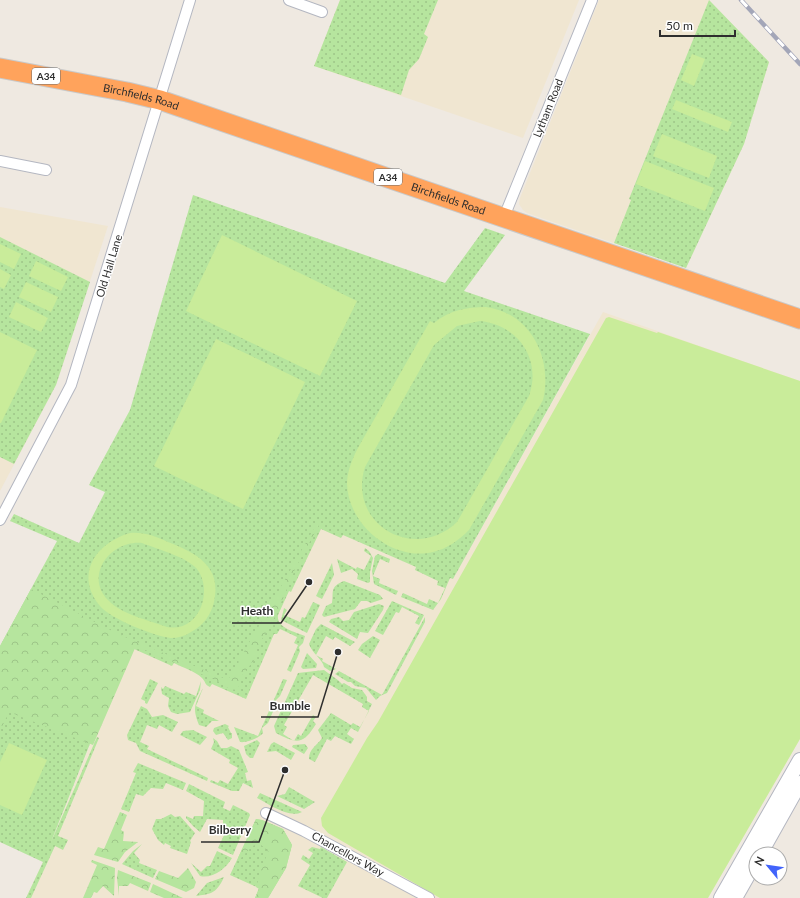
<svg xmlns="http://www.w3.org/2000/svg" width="800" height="898" font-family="Lato,sans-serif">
  <defs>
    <pattern id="green-dots" width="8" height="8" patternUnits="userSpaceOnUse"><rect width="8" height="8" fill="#b6e59e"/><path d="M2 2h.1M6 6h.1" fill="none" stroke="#9dc588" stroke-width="1.8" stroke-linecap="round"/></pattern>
    <pattern id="forest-crowns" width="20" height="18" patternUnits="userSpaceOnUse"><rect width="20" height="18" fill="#b6e59e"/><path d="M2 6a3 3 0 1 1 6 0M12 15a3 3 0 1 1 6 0" fill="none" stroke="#9dc588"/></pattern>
  </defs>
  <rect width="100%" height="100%" fill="#efe9e1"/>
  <g fill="#f0e6d1">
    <polygon points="340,0 579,0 523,138 314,66"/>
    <polygon points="599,0 709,0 769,62 744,144 686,268 527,213 523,210 519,204 520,198"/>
    <polygon points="0,207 108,226 56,385 0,491"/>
    <polygon points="603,312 800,381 800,739 708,898 26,898 43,862 132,640 137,643 317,523 453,579"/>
  </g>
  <g fill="url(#green-dots)">
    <polygon points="340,0 438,0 424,34 428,37 419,59 409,70 401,95 314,66"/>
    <polygon points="709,0 769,62 744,144 686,268 614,243 631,200 629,199"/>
    <path d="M193,195l252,88 40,-55 20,7 -41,56 126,43 -137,245 -3,-1 -9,21 -8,11 -32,-13 2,-4 24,11 2,-5 9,4 7,-15 -8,-3 1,-4 -23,-11 1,-3 -73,-32 -2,3 -20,-9 -30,63 -2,-1 -11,24c-2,13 17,17 27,21l-2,7 -4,4 1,4 -9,21 -4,-2 11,-25 -4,-2 3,-6 -17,-8 -3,5h-3l-28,65 -34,-15 -2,3c-6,-3 -4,-5 -8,-9 -7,-7 -19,-10 -28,-15l-2,3 -38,-17 3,-6 -30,58 -56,141 46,-105 2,1 -41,98 10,4 -5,10 -8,-4 -24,52h-5l17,-36 -43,-20v-196l57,-105 -47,-20 4,-7 65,29 26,-51 -16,-7 41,-75z"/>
    <polygon points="0,237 90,282 56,385 14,464 0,457"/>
    <polygon points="365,548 369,551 373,558 370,572 370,582 368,583 357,579 358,574 352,569 341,573 337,559 356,569 357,567 364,570 371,556 364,551"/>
    <polygon points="378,554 390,559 389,563 380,559 373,576 380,579 379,583 398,591 396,595 374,584 372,571 375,556"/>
    <polygon points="332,563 334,575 322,599 316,596"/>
    <path d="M344,581l36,14 3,4 -12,4 -4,-2h-6l-6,8 -31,8 -2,-2 4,-9 6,-3c2,-11 -3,-16 12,-22z"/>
    <polygon points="392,601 424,615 419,625 415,623 419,616 402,607 399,613 396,612 383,635 375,631"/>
    <polygon points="313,602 320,605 307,633 281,620 284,608 287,610 284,615 300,622 302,617 305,618"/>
    <polygon points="379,604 384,606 383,610 368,633 360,632 357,639 329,622 331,619 339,617 343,621 349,620 354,612"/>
    <polygon points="425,617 425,622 387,693 380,696 376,700 366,688 355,686 351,682 348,682 335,674 339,671 382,695"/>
    <path d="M321,624l34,18 -5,4 -15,-9 -2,3 -7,-4 -10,19 7,4 -1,2 14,8 -6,2 -6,-4c-1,-7 -12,-14 -15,-23l7,-15z"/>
    <polygon points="373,636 380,640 370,658 358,650 362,644"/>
    <polygon points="307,653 317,664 316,668 303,669 301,667"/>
    <path d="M324,670c5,4 14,9 18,14l2,-1 8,5 10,2 5,7v4l5,3 -14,28 -7,-4 -4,6 7,5 -3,5 -16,-8 -4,5 -4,-2 -12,23 -6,-3c0,-11 8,-13 13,-21l-4,-8 13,-17 20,12 2,-2 7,4 9,-16 -7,-4 1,-3 -50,-29 -29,50 3,2 -4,7 11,7 4,-7 3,2 12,-21 3,2 -3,4 3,3c-13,21 -19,20 -40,9l-2,-7 24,-53z"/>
    <polygon points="150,679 158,683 147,704 145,703 145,701 141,699"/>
    <path d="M283,679l4,1 -7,16 -5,5v6l-7,16 -6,5 1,5c-4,5 -16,10 -23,9l-6,-15 24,9z"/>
    <polygon points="201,681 200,690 190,712 177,714 171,712 168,706 169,698 162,694 161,687 163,689 165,686 184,694 186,692 196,696"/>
    <path d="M203,688l-7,18 8,4 -1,3 16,8h-7l-6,6 -7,-2c-7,-18 -4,-21 4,-37z"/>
    <polygon points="141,706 147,709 152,717 163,715 178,722 172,732 159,725 157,729 147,725 140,742 149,746 147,749 208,778 207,781 140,751 136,743 128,740 127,735"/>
    <polygon points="225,724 229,726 228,727 231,733 232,733 232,738 228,740 223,733 216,735 213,731 214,728"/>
    <polygon points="193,730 207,737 200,745 180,735 183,731"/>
    <polygon points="213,738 217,741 221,748 227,748 231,746 239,750 248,772 245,773 247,781 251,780 253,788 243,783 239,791 232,791 210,782 211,780 218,783 220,780 228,784 238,768 229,763 230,760 211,749 214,742"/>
    <polygon points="257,740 260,743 253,758 250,758 246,754 244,746"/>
    <polygon points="274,742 295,753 291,760 276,751 267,752 271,744"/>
    <polygon points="305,744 308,748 304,754 292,747 293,745"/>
    <polygon points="138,763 186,783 183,790 166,783 163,789 151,788 143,796 136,794 129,812 121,809 136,773 133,772"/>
    <polygon points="189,784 225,802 223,808 230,811 233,805 249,813 250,815 233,855 218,848 226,831 223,829 223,820 207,819 200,832 193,826 186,818 186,816 193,819 194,816 203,816 204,801 186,791"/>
    <polygon points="289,787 313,801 315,802 304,809 277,796 285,794"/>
    <path d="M260,793l42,19c-13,7 -33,-8 -45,-14z"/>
    <polygon points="171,814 175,817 180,816 195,833 190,841 191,842 187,854 170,848 171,846 165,843 164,845 158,840 152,829 156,819 161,819"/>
    <polygon points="256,819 262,820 283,829 292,845 286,868 268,898 255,898 259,888 230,875"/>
    <polygon points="142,844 134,853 140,860 139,863 157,870 153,878 122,864 133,851"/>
    <polygon points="312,847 320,849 321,847 347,862 327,898 323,898 298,886 310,865 301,859 303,855 309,859 313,853 308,850"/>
    <path d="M217,851l15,7c-6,11 -20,21 -32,18l-9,-13 10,9 6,-6h3z"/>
    <path d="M224,877c-8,18 -15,17 -28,19l11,-13z"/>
  </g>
  <g fill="url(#forest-crowns)">
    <polygon points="317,523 319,525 296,567 276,615 258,646 254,660 241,677 238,690 229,689 222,683 136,646 93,745 9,712 0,731 0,646 31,589 120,635 228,680"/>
    <polygon points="120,812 127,815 121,830 124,832 123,841 138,842 125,852 118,862 94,855 98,847 104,849"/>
    <polygon points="256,819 262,820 283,829 292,845 286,868 268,898 255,898 259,889 256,887 268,851 260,844 252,846 241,858 238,858"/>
    <polygon points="92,860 115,868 114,896 103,886 97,893 94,892 91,898 83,898 97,865 91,862"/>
    <polygon points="188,868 196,882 194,888 186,892 155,879 159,871 178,878"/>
    <polygon points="118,870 151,883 148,891 130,883 128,886 119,886 119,896 117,878"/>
    <polygon points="153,884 183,898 164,898 150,892"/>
  </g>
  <g fill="#c9ec9a" fill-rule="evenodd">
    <polygon points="692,54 705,59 694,86 681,80"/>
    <polygon points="676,100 732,122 728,132 672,109"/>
    <polygon points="662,134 717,156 709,178 653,156"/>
    <polygon points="645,161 714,188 705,211 636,184"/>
    <polygon points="222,235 357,301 320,376 186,311"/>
    <polygon points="0,244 21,254 14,269 0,262"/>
    <polygon points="36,261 68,277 61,291 29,276"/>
    <polygon points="0,269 11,275 4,289 0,287"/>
    <polygon points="26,282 58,297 51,312 19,297"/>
    <polygon points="16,302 48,318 41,332 9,317"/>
    <path d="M486,307c45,6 67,52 57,93l-74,130c-10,10 -22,19 -36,22 -41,10 -85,-28 -86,-68 0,-13 6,-27 12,-38l71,-125 4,2c16,-13 32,-16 52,-16zM480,321c38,4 62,38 49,75l-72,126c-43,41 -110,2 -92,-55l69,-122 23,-19z"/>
    <polygon points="609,317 657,333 658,332 800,381 800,739 708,898 440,898 328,833 322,826 321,818 367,738 378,722 606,318"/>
    <polygon points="0,332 37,350 1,423 0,423"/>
    <polygon points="216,339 305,382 243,509 154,466"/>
    <path d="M130,533c14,-1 25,3 38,9 28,11 54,24 46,60 -3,13 -11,24 -23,30 -6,4 -13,6 -20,6 -15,-1 -62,-20 -71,-32 -26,-32 -4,-63 30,-73zM142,543c15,6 45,14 55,26 17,22 2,64 -30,58 -18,-7 -45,-12 -59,-27 -24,-25 3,-60 34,-57z"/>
    <polygon points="9,743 47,760 22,815 0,805 0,762"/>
  </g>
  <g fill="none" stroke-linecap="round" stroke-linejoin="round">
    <g stroke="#b4b7c1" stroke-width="12">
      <g id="street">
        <polyline points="289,0 322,12"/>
        <polyline points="0,161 46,170"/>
        <polyline points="504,217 592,0"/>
        <polyline points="0,520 71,385 190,0"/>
        <polyline points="266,813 304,831 429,898"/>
      </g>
    </g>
    <g stroke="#b4b7c1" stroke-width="16">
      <g id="secondary">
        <polyline points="760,854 800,783"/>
        <polyline points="721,898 800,760"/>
        <polyline points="735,898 756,861"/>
      </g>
    </g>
    <g stroke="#c9c9c9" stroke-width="21">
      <g id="highway">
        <path id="s1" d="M0,68l127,24 33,8 640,219"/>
      </g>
    </g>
    <use href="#street" stroke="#fff" stroke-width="10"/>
    <use href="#secondary" stroke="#fff" stroke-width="14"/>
    <use href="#highway" stroke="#ffa35c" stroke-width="19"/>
    <g stroke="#a3a6b8" stroke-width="4.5">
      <polyline id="rail" points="741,0 800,64"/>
    </g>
    <use href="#rail" stroke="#fff" stroke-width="3" stroke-dasharray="9" stroke-linecap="butt"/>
  </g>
  <g text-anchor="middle" stroke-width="3" stroke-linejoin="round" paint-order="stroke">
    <g fill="#fff" stroke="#6d6d6d" stroke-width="1">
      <rect x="32" y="68" width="28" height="16" rx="3"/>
      <rect x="374" y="169" width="28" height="16" rx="3"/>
    </g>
    <g font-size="10" font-weight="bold" fill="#2e2e2e">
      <text x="46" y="80">A34</text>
      <text x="388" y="181">A34</text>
    </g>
    <g font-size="11" fill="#2e2e2e" stroke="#fff">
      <text dy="4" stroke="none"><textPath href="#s1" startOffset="144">Birchfields Road</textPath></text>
      <text transform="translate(548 108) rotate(-68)" y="4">Lytham Road</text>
      <text dy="4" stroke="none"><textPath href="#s1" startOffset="468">Birchfields Road</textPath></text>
      <text transform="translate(109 266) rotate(-73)" y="4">Old Hall Lane</text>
      <text transform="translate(348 854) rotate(29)" y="4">Chancellors Way</text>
    </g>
  </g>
  <path fill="none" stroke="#2e2e2e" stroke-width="1.5" d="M309 582L281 623H232M338 652L318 717H261M285 770L259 842H201"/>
  <g fill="#2e2e2e" stroke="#fff" stroke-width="1.5">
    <circle cx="309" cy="582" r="4"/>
    <circle cx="338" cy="652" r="4"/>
    <circle cx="285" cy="770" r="4"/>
  </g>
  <g font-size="12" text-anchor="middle" font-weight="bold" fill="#2e2e2e" stroke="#fff" stroke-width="3" stroke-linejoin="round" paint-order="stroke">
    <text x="257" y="615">Heath</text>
    <text x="290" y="710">Bumble</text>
    <text x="230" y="834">Bilberry</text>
  </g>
  <g transform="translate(768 866) rotate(299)"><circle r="19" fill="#ffffff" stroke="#ababab"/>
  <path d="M0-3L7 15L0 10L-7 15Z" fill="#4264fb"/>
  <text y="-6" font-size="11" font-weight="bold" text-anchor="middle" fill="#2e2e2e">N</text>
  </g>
  <path d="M660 30v6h75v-6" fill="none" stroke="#2e2e2e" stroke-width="2"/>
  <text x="666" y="30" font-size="12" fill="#2e2e2e" stroke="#ffffff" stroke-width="3" paint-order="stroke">50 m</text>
</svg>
